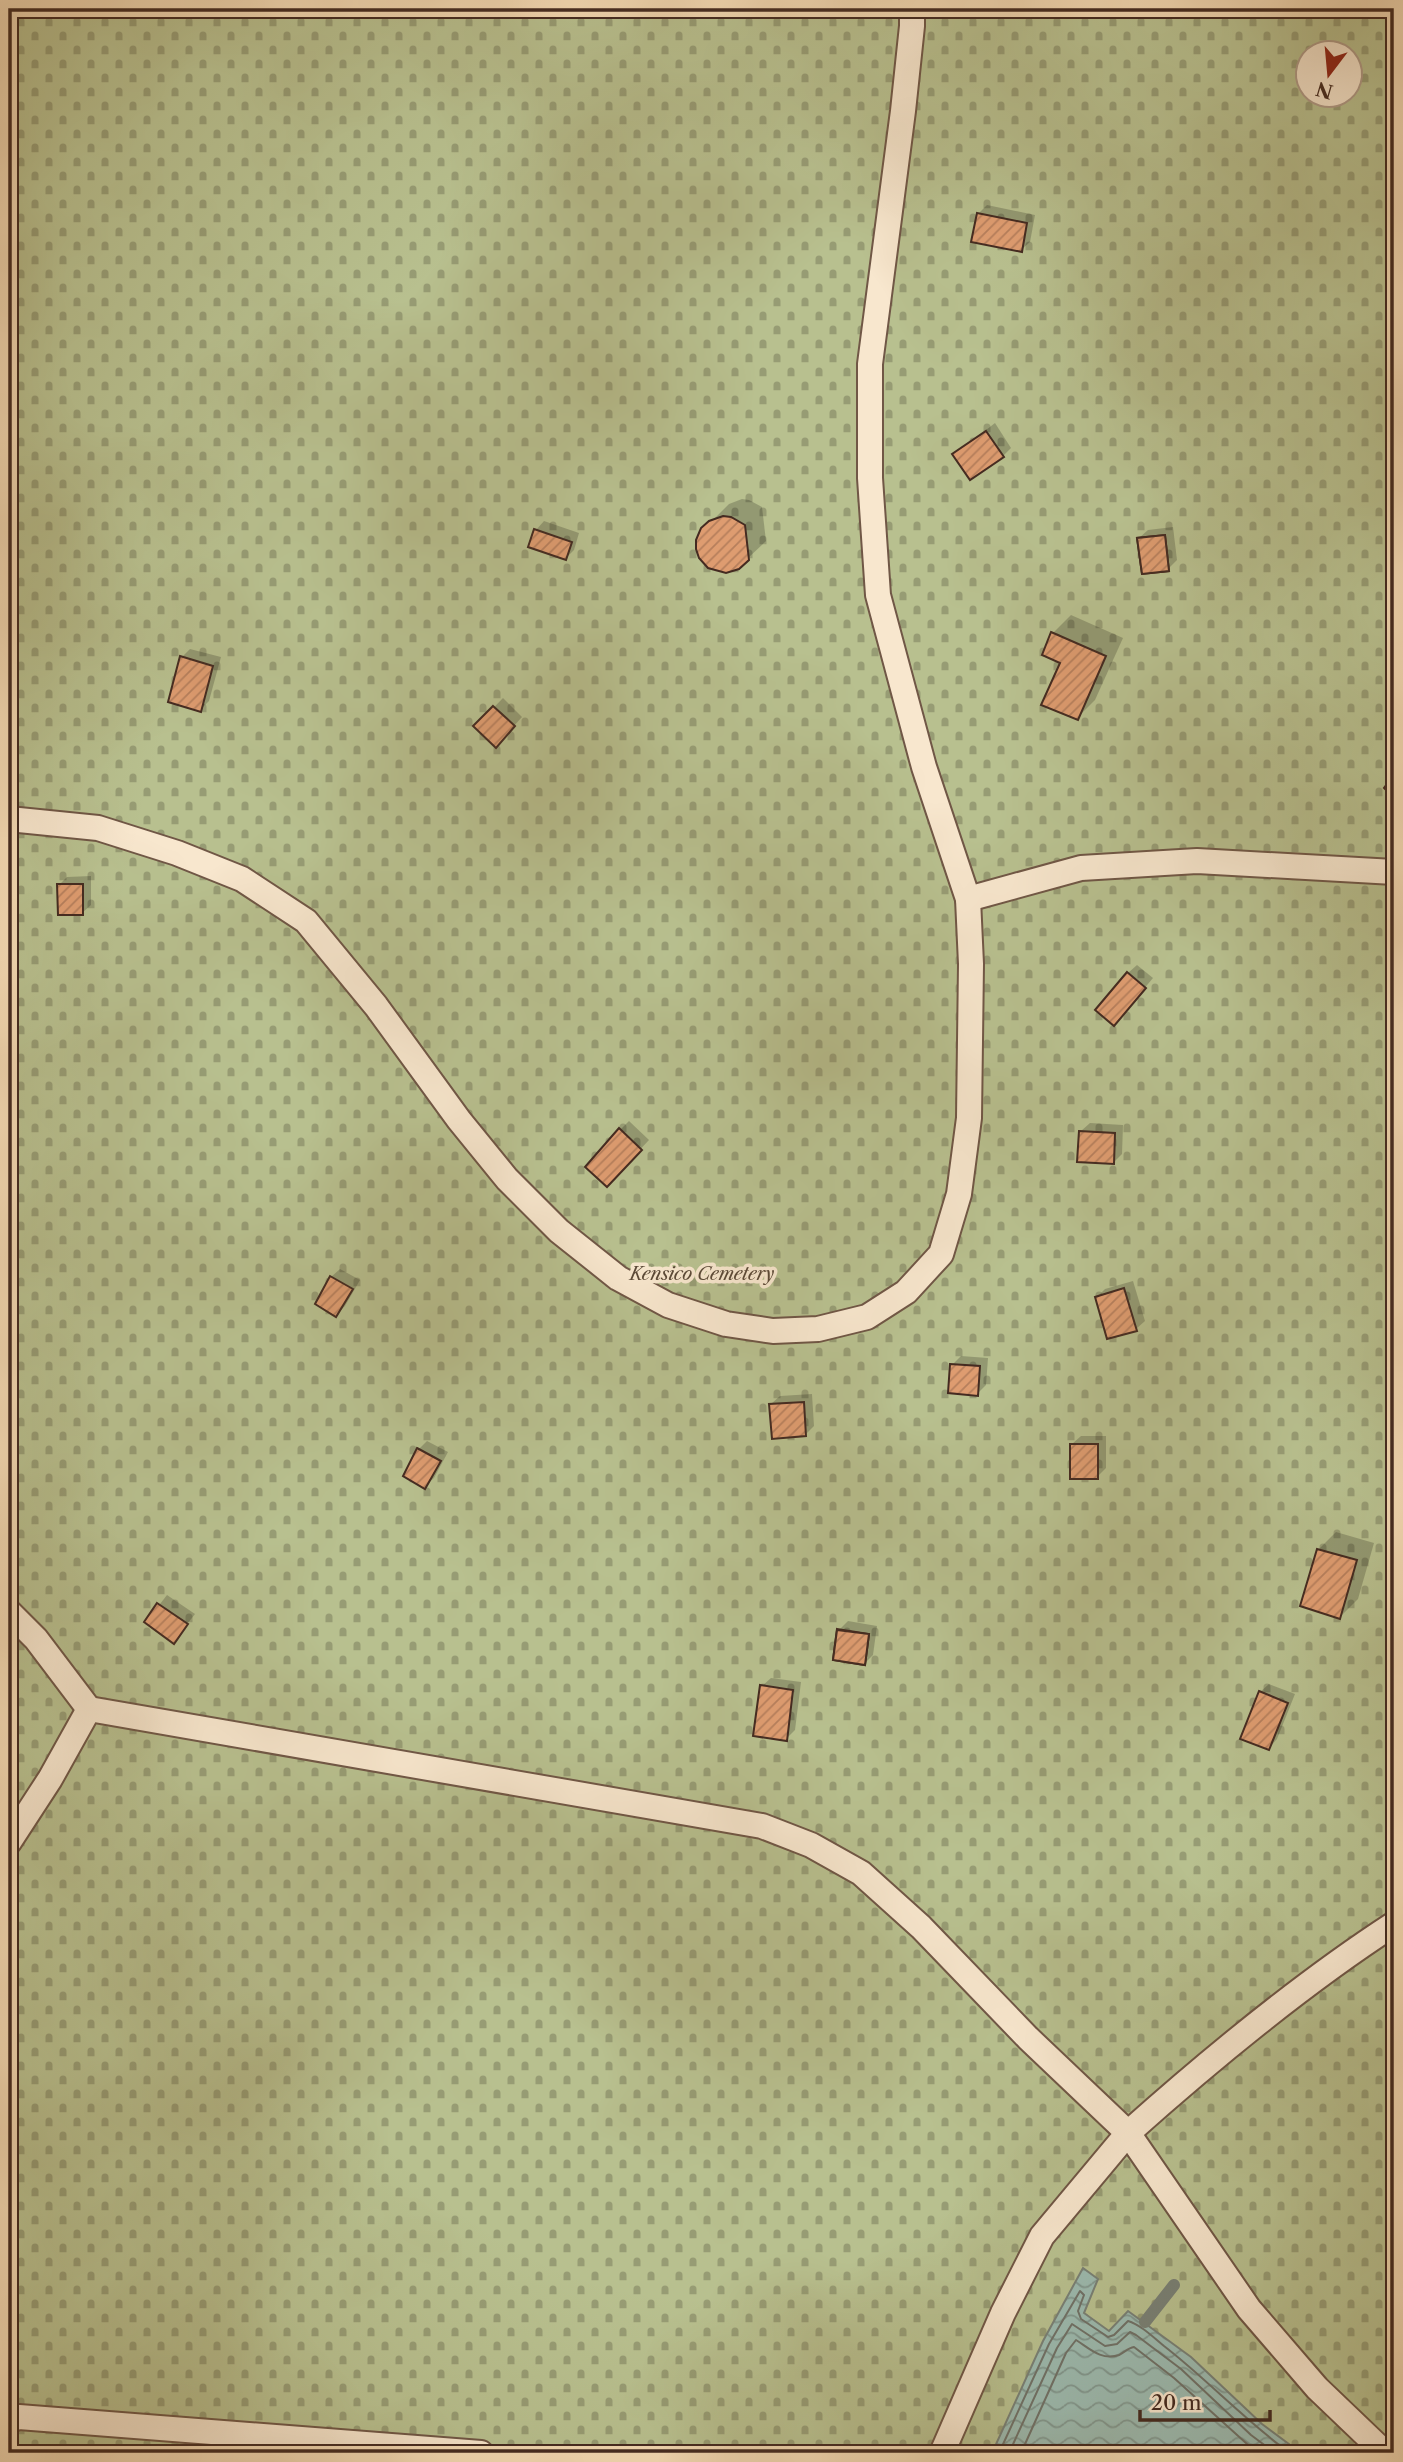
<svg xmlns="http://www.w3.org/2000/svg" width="1403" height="2462" font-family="'Libre Caslon Text',serif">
  <defs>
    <pattern id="cemetery-stones" width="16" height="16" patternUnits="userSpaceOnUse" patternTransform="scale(1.75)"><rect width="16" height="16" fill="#b8c08f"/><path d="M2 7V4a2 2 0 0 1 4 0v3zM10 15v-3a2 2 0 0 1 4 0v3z" fill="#979c74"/></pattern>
    <pattern id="water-waves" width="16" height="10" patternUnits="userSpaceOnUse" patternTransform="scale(1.75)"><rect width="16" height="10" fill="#9cbaaf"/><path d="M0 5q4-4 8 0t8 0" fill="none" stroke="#81978e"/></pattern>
    <pattern id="building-hatch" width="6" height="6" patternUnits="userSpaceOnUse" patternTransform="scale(1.75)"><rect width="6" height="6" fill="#de9c70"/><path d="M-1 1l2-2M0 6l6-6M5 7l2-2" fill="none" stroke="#b67f5c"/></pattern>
  </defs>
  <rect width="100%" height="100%" fill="#f4dab4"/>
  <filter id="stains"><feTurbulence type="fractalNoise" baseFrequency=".00286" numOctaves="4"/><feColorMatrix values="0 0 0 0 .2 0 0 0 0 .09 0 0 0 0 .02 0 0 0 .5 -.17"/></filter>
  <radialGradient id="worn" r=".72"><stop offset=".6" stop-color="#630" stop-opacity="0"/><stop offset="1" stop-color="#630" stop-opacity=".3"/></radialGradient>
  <path fill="url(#cemetery-stones)" stroke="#7e7658" stroke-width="2" fill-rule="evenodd" d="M9,9h1385v2444h-1385zM1308,52h42v42h-42z"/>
  <polygon fill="url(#water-waves)" stroke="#798176" stroke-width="2" points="1083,2268 1098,2279 1084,2313 1109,2331 1128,2311 1191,2357 1262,2424 1301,2453 992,2453 1043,2341"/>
  <g fill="#0003">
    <polygon points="987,205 1035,215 1030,242 1021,250 978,214"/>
    <polygon points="995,423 1011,448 1003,456 955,454"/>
    <polygon points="742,499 749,500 762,507 766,541 747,559 710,523 729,504"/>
    <polygon points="544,521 579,533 574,550 566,558 536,530"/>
    <polygon points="1173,527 1177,560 1168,569 1139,538 1148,530"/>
    <polygon points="1071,615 1123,638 1095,700 1077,718 1053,633"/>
    <polygon points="190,649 221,657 209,701 200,710 182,657"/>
    <polygon points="503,698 522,717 504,737 476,726"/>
    <polygon points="91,876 91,905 82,913 59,885 67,877"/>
    <polygon points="1137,965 1153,978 1122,1015 1128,973"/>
    <polygon points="629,1121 649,1140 607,1185 620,1130"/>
    <polygon points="1090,1123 1123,1125 1122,1154 1113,1163 1081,1131"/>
    <polygon points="340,1269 360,1280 345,1306 336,1315 331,1277"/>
    <polygon points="1133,1281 1145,1321 1136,1329 1097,1297 1105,1289"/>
    <polygon points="961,1356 988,1358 986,1385 977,1394 952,1365"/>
    <polygon points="812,1394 814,1426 806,1434 771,1404 780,1396"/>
    <polygon points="1081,1436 1106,1436 1106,1468 1097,1477 1072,1444"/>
    <polygon points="427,1441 448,1452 434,1478 425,1486 419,1449"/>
    <polygon points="1336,1532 1374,1543 1358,1599 1340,1617 1318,1550"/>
    <polygon points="167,1595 195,1614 174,1641 146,1622"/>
    <polygon points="848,1621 877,1626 873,1655 864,1664 839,1630"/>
    <polygon points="771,1678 801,1682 795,1730 786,1739 762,1686"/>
    <polygon points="1269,1684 1295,1694 1277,1739 1269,1748 1260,1692"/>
  </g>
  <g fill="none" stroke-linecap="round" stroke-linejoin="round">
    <g stroke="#707268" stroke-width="2">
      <path d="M999,2453l50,-109 31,-53 4,4 -6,16 3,8 27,18 6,-2 14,-14c13,4 25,16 36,25 44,34 81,75 126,107"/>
      <polyline points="1009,2453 1057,2348 1072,2324 1105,2346 1117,2344 1130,2332 1136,2335 1181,2369 1251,2435 1275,2453"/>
      <path d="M1021,2453l45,-100 10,-13c13,8 25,21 43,15 6,-3 9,-7 15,-8l40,31 83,75"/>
    </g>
    <polyline stroke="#798176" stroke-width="12" points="1145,2322 1174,2285"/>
  </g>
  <g fill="url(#building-hatch)" stroke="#442b21" stroke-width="2">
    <polygon points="977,213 1027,223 1022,252 971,242"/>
    <polygon points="986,431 1004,457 970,480 952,454"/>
    <polygon points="723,516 731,517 745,525 749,560 739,569 726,573 708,568 699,558 696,549 696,540 701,528 709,521"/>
    <polygon points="534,529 572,542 566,560 528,547"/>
    <polygon points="1165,535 1169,571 1142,574 1137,538"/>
    <polygon points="1165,535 1169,571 1142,574 1137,538"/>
    <polygon points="1051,632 1106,656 1078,720 1041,705 1060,663 1042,655"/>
    <polygon points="180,656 213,666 201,712 168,702"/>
    <polygon points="493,706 515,726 496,748 473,726"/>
    <polygon points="1394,775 1394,804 1387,798 1390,794 1384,788"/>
    <polygon points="57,884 83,884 83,915 58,915"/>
    <polygon points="1127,972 1146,988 1114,1026 1095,1010"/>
    <polygon points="619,1128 642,1150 607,1187 585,1167"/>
    <polygon points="1079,1131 1115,1133 1114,1164 1077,1162"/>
    <polygon points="330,1276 353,1289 336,1317 315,1304"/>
    <polygon points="1124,1288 1137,1331 1107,1339 1095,1297"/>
    <polygon points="950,1364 980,1366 978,1396 948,1393"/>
    <polygon points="804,1402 806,1436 772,1439 769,1404"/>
    <rect x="1070" y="1444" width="28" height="35"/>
    <polygon points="417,1448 441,1461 425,1489 403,1476"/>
    <polygon points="1317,1549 1357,1560 1340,1619 1300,1606"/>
    <polygon points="157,1603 188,1624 174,1644 144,1622"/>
    <polygon points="837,1629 869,1634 865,1665 833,1660"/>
    <polygon points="837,1630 869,1634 865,1665 833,1660"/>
    <polygon points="760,1685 793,1690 787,1741 753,1736"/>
    <polygon points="1259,1691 1288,1703 1269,1750 1240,1739"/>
  </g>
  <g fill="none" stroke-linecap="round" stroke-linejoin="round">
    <g stroke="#705746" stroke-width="28">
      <g id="service">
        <polyline points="912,9 912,26 903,111 870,364 870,478 878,595 924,767 968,899 1081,868 1197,861 1394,872"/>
        <polyline points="9,819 98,828 177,853 242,879 306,921 376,1006 459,1120 507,1179 559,1231 618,1278 668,1305 726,1324 773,1331 818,1329 867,1317 906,1292 941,1254 959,1194 969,1118 971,964 968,899"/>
        <polyline points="9,1612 36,1639 89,1709"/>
        <path d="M9,1842l41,-63 39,-70 673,117 49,19 50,28 60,54 107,111 100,95c84,-75 172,-148 266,-209"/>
        <polyline points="9,2420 19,2417 481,2453"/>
        <polyline points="942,2453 1003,2313 1042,2236 1128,2133 1249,2309 1317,2388 1385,2453"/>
      </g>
    </g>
    <use href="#service" stroke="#f8e7ce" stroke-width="24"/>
  </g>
  <g text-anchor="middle" stroke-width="7" stroke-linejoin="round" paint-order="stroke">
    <g font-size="18" font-style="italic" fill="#5b4937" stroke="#f8e7ce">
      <text x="702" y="1280">Kensico Cemetery</text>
    </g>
  </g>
  <rect width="1403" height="2462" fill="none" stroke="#f4dab4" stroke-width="35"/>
  <rect x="10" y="10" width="1382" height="2441" fill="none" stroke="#442b21" stroke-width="3.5"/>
  <rect x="18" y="18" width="1368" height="2427" fill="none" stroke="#442b21" stroke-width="2"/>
  <g transform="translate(1329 74) rotate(196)"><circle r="33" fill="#f8e7ce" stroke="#b09c89" stroke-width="2"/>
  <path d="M0-5L12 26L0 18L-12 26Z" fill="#8f2418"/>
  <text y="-10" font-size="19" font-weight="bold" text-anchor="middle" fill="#442b21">N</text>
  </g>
  <path d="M1140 2410v10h130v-10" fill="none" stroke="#442b21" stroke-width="3.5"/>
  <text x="1151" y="2410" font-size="21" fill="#442b21" stroke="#f8e7ce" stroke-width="5" paint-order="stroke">20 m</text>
  <rect width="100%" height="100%" filter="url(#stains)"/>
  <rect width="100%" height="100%" fill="url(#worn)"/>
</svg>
